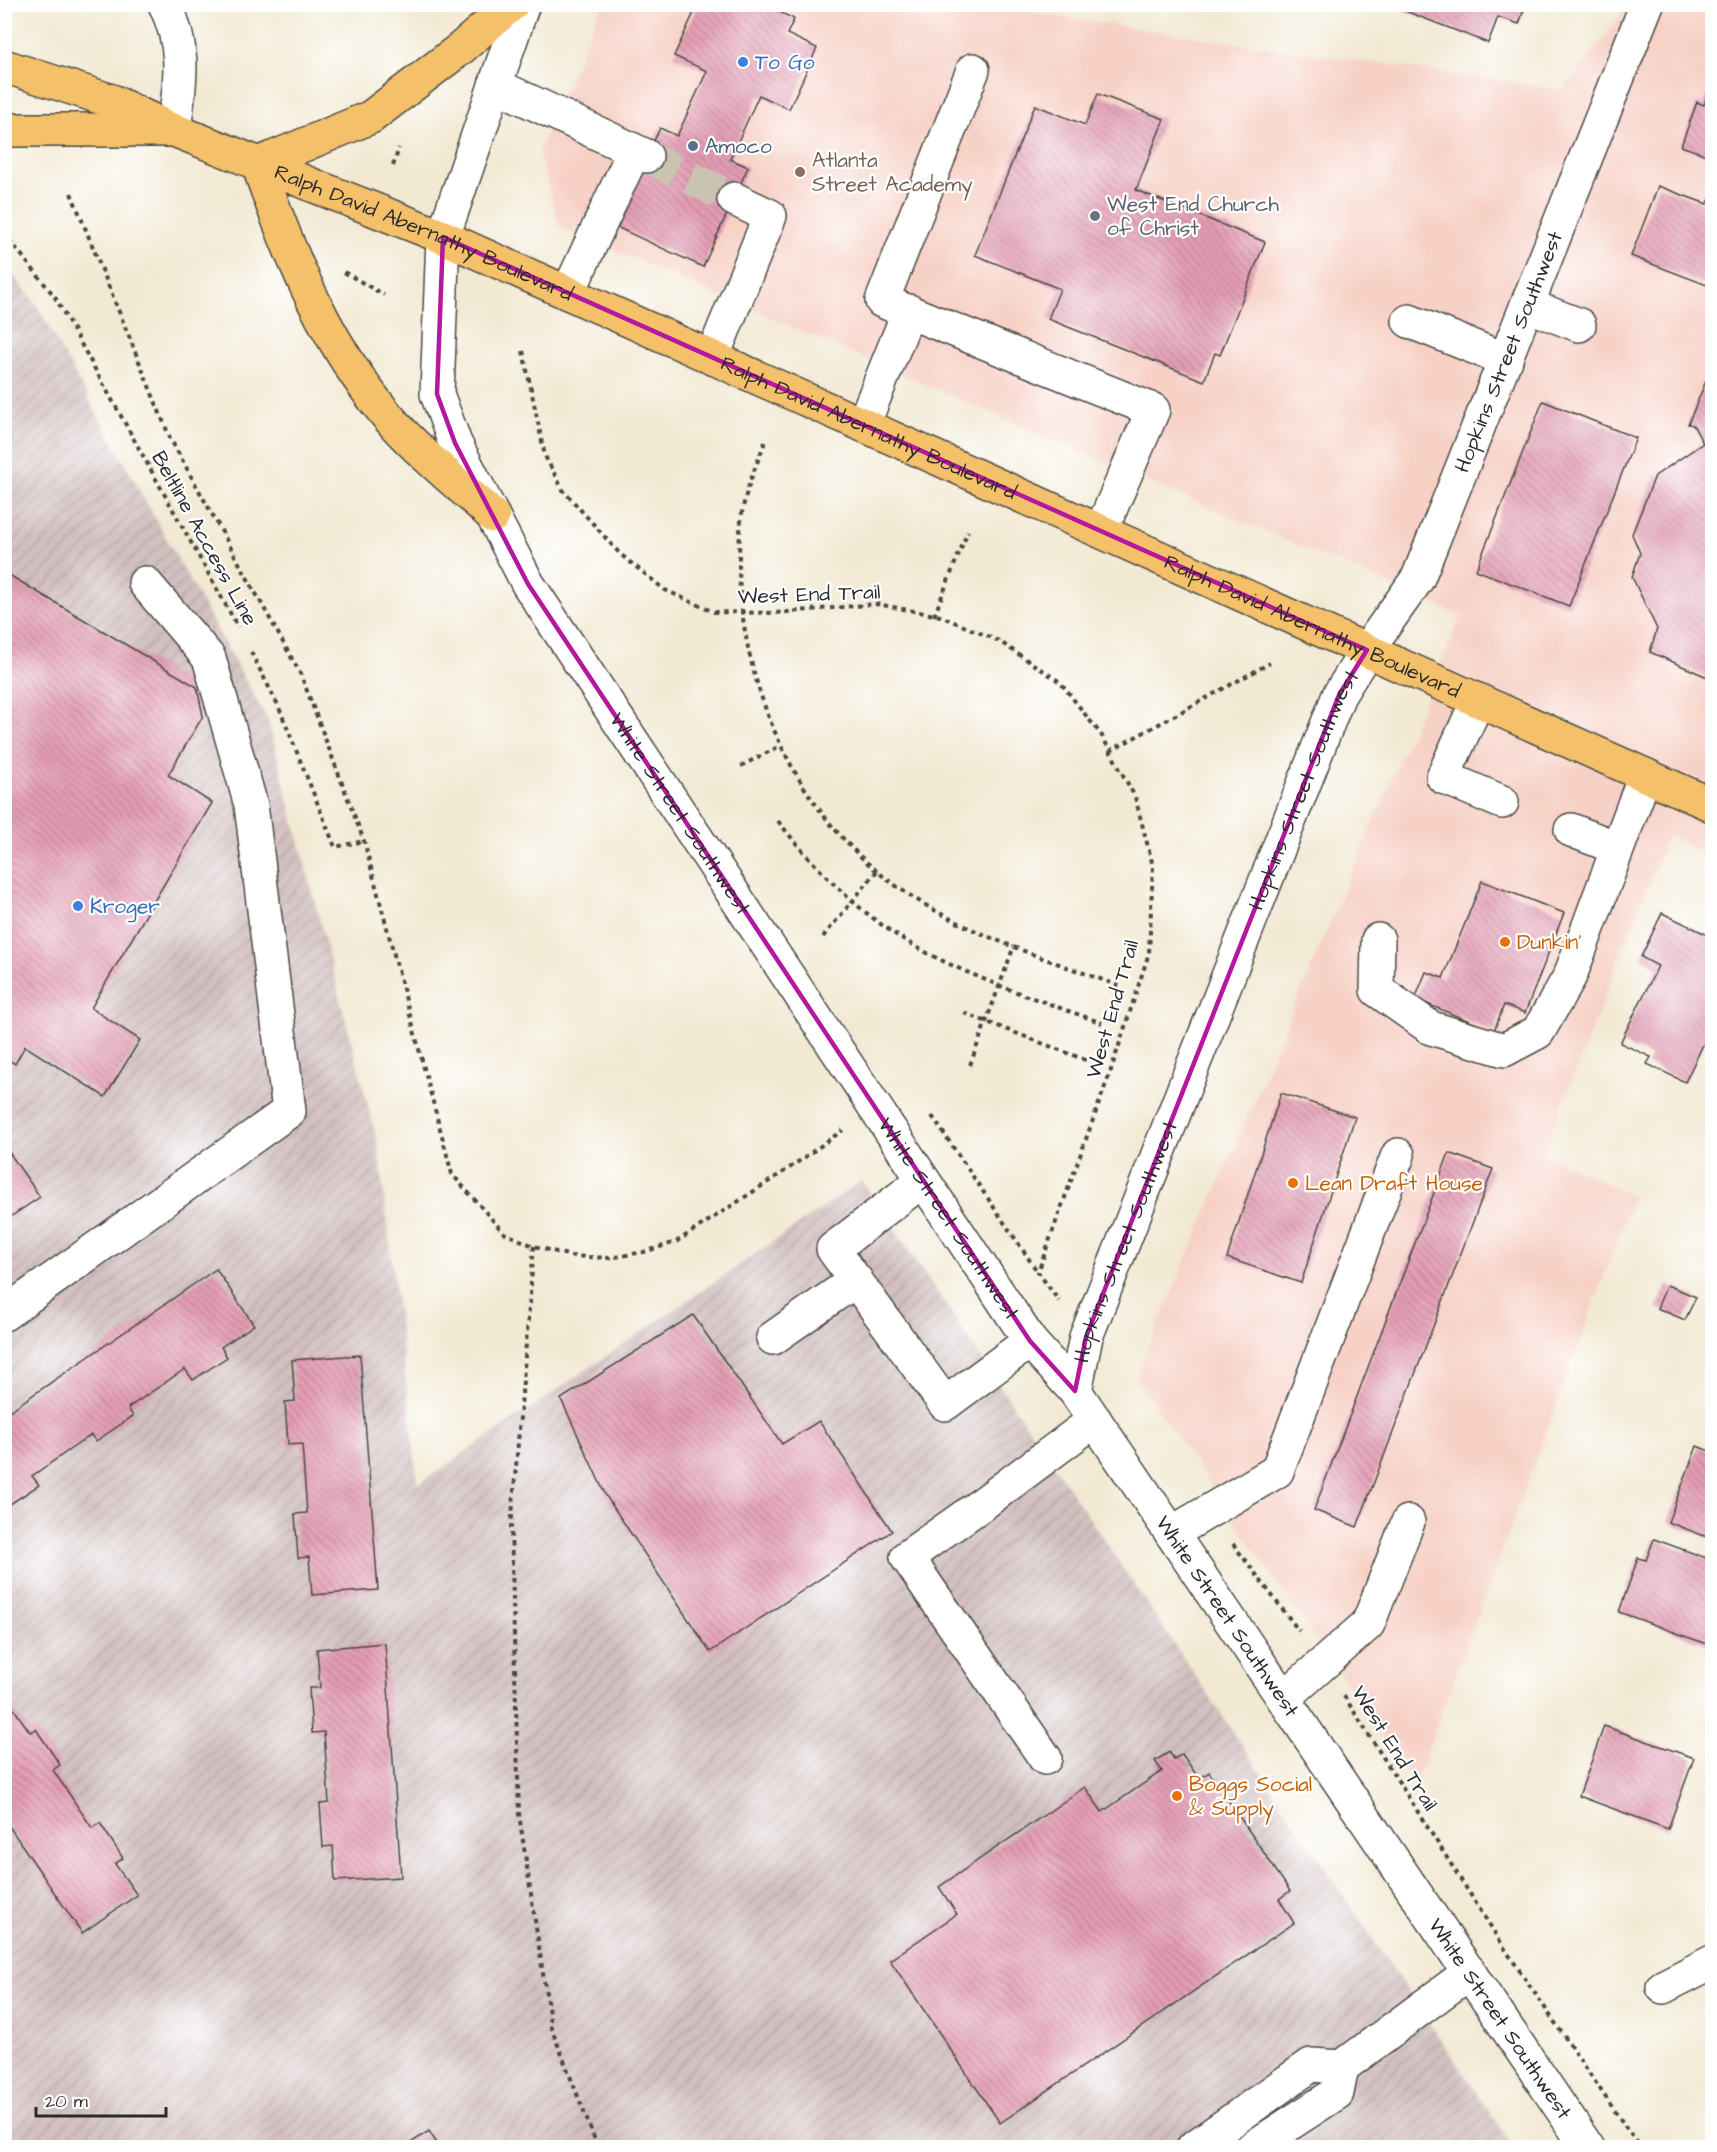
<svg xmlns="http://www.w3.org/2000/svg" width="1717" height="2152" font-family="'Architects Daughter',sans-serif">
  <defs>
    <pattern id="industrial-furrows" width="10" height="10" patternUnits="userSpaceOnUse" patternTransform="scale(1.5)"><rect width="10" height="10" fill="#d2bfbf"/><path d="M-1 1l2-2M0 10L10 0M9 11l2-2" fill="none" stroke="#b4a4a4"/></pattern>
    <pattern id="building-back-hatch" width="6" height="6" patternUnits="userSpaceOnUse" patternTransform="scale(1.5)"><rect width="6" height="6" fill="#e49db5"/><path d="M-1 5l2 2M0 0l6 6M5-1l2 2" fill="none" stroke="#b98093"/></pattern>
  </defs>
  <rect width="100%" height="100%" fill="#fff"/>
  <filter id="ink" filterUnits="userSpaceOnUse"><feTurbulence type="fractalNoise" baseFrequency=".0167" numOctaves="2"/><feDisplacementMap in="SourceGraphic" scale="12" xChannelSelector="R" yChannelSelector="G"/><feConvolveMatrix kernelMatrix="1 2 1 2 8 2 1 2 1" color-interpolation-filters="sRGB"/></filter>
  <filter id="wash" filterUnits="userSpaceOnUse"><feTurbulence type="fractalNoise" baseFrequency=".008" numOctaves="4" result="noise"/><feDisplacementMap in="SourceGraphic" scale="24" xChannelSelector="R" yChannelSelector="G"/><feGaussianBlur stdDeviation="1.35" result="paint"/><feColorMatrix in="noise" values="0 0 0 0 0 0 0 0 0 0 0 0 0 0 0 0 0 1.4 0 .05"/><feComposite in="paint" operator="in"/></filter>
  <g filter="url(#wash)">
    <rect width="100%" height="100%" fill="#f2e9d3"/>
    <polygon fill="#f7d1c6" points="602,5 978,5 1563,90 1629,5 1712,5 1712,858 1668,835 1543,1154 1634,1196 1415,1784 1136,1377 1461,616 560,227 538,152"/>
    <polygon fill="url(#industrial-furrows)" points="4,263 36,304 268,721 378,1144 418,1485 862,1181 1513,2147 5,2147"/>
    <g id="blocks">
      <g fill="url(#building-back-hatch)">
        <polygon points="698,4 763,4 794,19 787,34 817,48 789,109 759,95 730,159 748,167 703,267 614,226 660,128 677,136 707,71 674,56"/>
        <polygon points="1387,4 1526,4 1519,24 1498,17 1488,43"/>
        <polygon points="1712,82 1712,157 1681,146 1697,102 1704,105"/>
        <polygon points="1098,94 1164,119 1136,190 1265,242 1220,355 1215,353 1204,381 1048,319 1060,289 975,255 1035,105 1085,125"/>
        <polygon points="1658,186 1707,204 1712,196 1712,287 1631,256"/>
        <polygon points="1706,381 1712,383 1712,679 1650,652 1657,629 1632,577 1640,553 1632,534 1655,476 1703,443 1693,425 1688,424"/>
        <polygon points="1543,401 1636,438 1569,606 1476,570"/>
        <polygon points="4,572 197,687 203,716 168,775 212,803 91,1008 140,1040 105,1097 25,1046 15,1064 4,1057"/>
        <polygon points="1482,881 1564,913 1525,1013 1504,1005 1494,1031 1415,999 1426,972 1443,978"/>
        <polygon points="1662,913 1712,937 1712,1026 1685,1082 1647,1064 1651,1057 1620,1043 1658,966 1641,957"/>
        <polygon points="1712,1053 1712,1070 1706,1067"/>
        <polygon points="1281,1093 1355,1117 1301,1283 1227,1258"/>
        <polygon points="4,1145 40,1197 4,1221"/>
        <polygon points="1449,1153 1493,1169 1357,1527 1314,1510"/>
        <polygon points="216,1269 254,1325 221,1347 227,1357 193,1380 185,1369 128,1408 133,1416 96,1441 91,1435 32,1476 39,1485 4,1508 4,1415"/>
        <polygon points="1667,1285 1696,1297 1685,1320 1657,1308"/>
        <polygon points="693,1315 782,1444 819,1421 892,1531 710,1652 606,1496 561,1399"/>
        <polygon points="360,1355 378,1590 312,1595 309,1557 298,1558 295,1514 307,1513 302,1444 288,1445 285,1402 295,1401 292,1360"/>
        <polygon points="1697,1446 1712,1452 1712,1539 1668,1522"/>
        <polygon points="1654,1539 1712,1560 1712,1646 1619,1612 1638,1558 1646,1560"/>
        <polygon points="385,1643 401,1877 335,1881 333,1846 323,1847 320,1804 329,1803 324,1732 312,1733 309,1688 320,1688 317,1649"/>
        <polygon points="4,1695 30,1732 36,1729 60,1765 53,1770 92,1828 100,1823 123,1858 115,1864 137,1895 82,1933 4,1819"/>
        <polygon points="1604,1726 1694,1758 1668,1829 1579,1796"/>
        <polygon points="1169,1752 1174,1759 1182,1754 1199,1779 1209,1772 1290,1891 1279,1899 1294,1923 1000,2123 890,1960 957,1914 939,1887 1085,1787 1102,1812 1162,1771 1155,1761"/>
        <polygon points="429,2131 440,2148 403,2148"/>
      </g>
    </g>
  </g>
  <g filter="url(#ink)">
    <use href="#blocks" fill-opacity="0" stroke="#494844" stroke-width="1.5"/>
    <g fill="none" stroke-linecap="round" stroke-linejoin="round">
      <polyline stroke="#cac3b1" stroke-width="33" stroke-dasharray="33 16" stroke-linecap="butt" points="646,156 734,199"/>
      <g stroke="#494844" stroke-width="36">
        <g id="minor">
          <path d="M165,4c22,47 15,78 9,126"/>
          <path id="s1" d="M523,4l-80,233 -6,157 18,49 73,141 502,757 45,50 513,757"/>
          <polyline points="973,70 882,301 1153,410 1101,531"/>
          <polyline points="495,85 646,156"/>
          <polyline points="568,293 634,151"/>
          <polyline points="1527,305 1579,325"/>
          <polyline points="1409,321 1506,360"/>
          <polyline points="712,358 770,216 734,199"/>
          <polyline points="863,425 909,311"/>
          <polyline points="1478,700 1443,777 1502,802"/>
          <polyline points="1571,830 1617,848"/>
          <polyline points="1378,940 1377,990 1431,1028 1504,1050 1538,1032 1570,976 1645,775"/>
          <polyline points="922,1181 833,1249 945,1404 1030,1341"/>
          <polyline points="4,1314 289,1111 251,805 209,658 145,583"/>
          <polyline points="773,1338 856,1280"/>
          <path id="s2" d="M1075,1391l11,-54 253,-642 28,-45 51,-72 229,-574"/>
          <polyline points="1172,1533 1277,1471 1398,1155"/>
          <polyline points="1284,1698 1368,1624 1408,1522"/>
          <polyline points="1045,1758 907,1557 985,1502 1095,1420"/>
          <polyline points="1663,1987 1712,1962"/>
          <polyline points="1193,2148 1311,2065 1342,2067 1470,1972"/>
          <polyline points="1252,2148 1337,2093 1342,2067"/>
        </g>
      </g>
      <g stroke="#494844" stroke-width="36">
        <g id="major">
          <polyline points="4,66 112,101 164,126"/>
          <path id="s3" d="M4,130h170l269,107 1269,568"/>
          <path d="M258,164c32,93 71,187 138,262 29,32 65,60 97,90"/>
          <polyline points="258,164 371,117 460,49 512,4"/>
        </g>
      </g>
      <g stroke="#494844" stroke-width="4" stroke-dasharray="4.5 4.5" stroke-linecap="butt">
        <polyline points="393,166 399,148"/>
        <polyline points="71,193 170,438 301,675 364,841 452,1174 504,1233 534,1246 571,1256 609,1258 644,1252 676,1242 788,1169 843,1130"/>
        <polyline points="4,233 55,297 238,627"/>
        <polyline points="344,272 384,295"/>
        <polyline points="523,351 545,456 563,490 620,554 665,590 714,612 776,613 877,604 940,616 999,641 1060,682 1102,736 1135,797 1153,866 1149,953 1111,1070 1038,1272 1059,1301"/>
        <path d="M765,442c-9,24 -21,51 -24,78 -13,128 37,269 137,352 69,57 159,83 241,114"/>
        <polyline points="934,616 968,531"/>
        <polyline points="251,652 278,705 335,847 364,841"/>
        <polyline points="1110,751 1270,663"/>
        <polyline points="741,766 780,746"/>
        <path d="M778,821c33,42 70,81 114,111 63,42 140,65 210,91"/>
        <polyline points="823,937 877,871"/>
        <polyline points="964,1013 1088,1061"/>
        <polyline points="970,1065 1014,946"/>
        <polyline points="932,1116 1037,1271"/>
        <polyline points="534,1246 511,1528 519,1814 551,2027 598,2148"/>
        <polyline points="1233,1544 1299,1631"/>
        <polyline points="1344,1696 1507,1952 1640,2148"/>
      </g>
      <use href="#minor" stroke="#fff" stroke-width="33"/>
      <use href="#major" stroke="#f4c16a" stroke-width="33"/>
    </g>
  </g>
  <path fill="none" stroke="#b5179e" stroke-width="4.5" stroke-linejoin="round" d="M443,237l924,413 -28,45 -253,642 -11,54 -45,-50 -502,-757 -73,-141 -18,-49z"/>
  <g fill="#3f7fe0" stroke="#fff" stroke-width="2">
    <circle cx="743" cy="62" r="6"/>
    <circle cx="78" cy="906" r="6"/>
  </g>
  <circle fill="#5c6f8a" stroke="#fff" stroke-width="2" cx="693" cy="146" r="6"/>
  <circle fill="#8d6e63" stroke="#fff" stroke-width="2" cx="800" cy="172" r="6"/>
  <circle fill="#6b7280" stroke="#fff" stroke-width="2" cx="1095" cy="216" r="6"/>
  <g fill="#e8710a" stroke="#fff" stroke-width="2">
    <circle cx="1505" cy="942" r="6"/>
    <circle cx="1293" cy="1183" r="6"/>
    <circle cx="1177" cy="1796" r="6"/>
  </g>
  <g text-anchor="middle" stroke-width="4.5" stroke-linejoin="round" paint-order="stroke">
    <g font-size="21" fill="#366cbe" stroke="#fff" text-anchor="start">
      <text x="755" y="69">To Go</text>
      <text x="90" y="913">Kroger</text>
    </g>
    <g font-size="21" fill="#4e5e75" stroke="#fff" text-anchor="start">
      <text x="705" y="153">Amoco</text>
    </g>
    <g font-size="21" fill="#785e54" stroke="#fff" text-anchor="start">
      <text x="812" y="167">Atlanta<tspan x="812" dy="24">Street Academy</tspan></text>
    </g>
    <g font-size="21" fill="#5b616d" stroke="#fff" text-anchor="start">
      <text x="1107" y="211">West End Church<tspan x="1107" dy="24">of Christ</tspan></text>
    </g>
    <g font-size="21" fill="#2b2b2b" stroke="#fff">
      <text dy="7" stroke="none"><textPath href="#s3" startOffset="440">Ralph David Abernathy Boulevard</textPath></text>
      <text dy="7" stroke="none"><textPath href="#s2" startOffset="1130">Hopkins Street Southwest</textPath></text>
      <text dy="7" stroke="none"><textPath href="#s3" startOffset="926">Ralph David Abernathy Boulevard</textPath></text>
      <text transform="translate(205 538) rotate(61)" y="7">Beltline Access Line</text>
      <text transform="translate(809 594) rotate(-2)" y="7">West End Trail</text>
      <text dy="7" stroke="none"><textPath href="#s3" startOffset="1412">Ralph David Abernathy Boulevard</textPath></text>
      <text dy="7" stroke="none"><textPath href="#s2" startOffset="644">Hopkins Street Southwest</textPath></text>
      <text dy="7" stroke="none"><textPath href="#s1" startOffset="890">White Street Southwest</textPath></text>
      <text transform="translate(1112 1009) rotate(-74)" y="7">West End Trail</text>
      <text dy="7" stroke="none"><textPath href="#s1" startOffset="1376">White Street Southwest</textPath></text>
      <text dy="7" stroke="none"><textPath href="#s2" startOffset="158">Hopkins Street Southwest</textPath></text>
      <text dy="7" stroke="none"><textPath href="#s1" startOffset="1862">White Street Southwest</textPath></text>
      <text transform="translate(1395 1748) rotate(58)" y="7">West End Trail</text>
      <text dy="7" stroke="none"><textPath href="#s1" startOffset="2348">White Street Southwest</textPath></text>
    </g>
    <g font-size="21" fill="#c56008" stroke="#fff" text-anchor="start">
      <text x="1517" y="949">Dunkin'</text>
      <text x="1305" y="1190">Lean Draft House</text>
      <text x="1189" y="1791">Boggs Social<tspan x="1189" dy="24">&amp; Supply</tspan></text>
    </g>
  </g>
  <rect width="1717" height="2152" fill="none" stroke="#fff" stroke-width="24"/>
  <path d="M36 2107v9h130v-9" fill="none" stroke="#2b2b2b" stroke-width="3"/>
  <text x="45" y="2107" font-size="18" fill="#2b2b2b" stroke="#ffffff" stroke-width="4.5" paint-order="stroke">20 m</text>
</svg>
